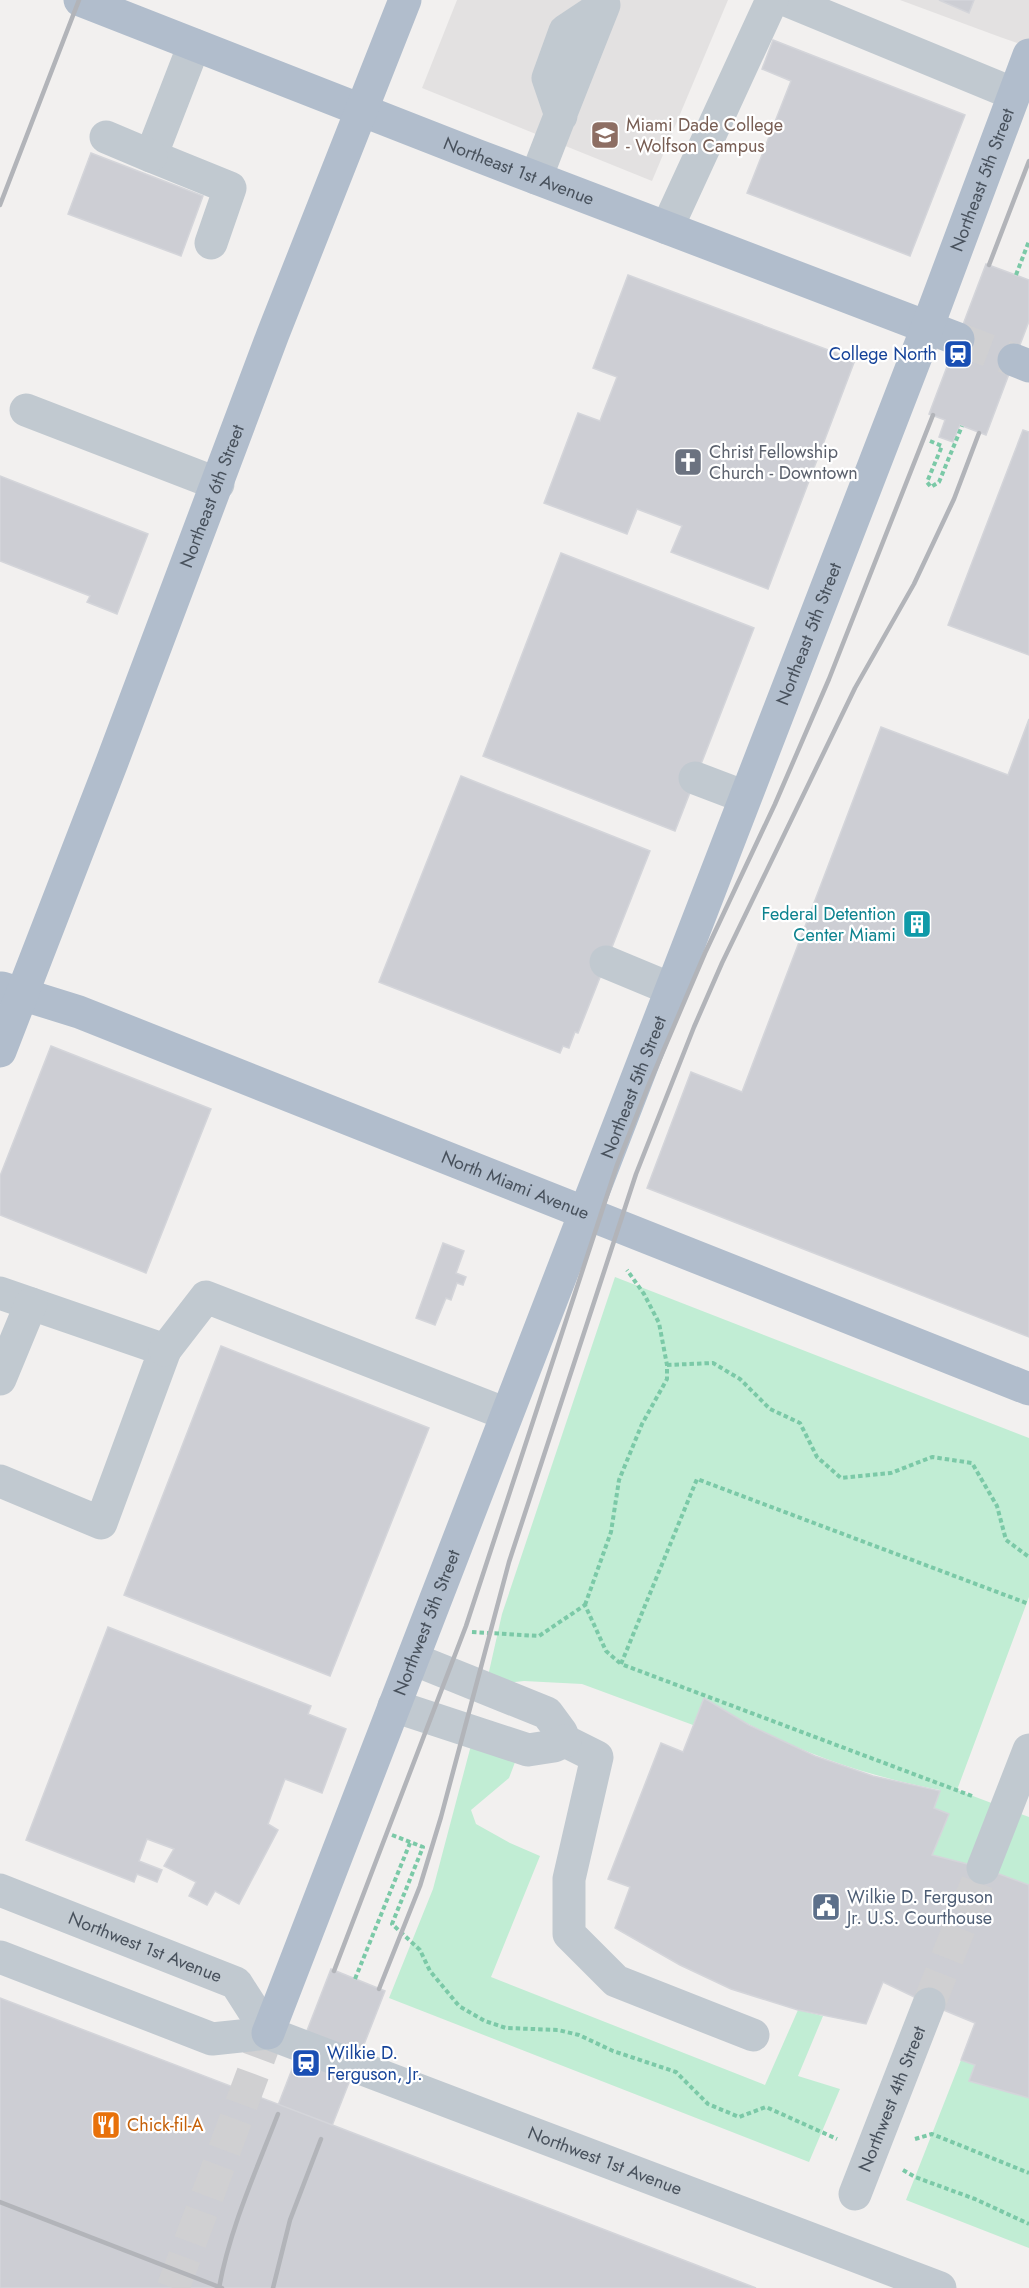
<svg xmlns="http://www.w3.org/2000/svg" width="1029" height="2288" font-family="Jost,sans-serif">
  <rect width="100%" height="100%" fill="#f2f0ef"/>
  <g fill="#e3e1e1">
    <polygon points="457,0 728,0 652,181 422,88"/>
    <polygon points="900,0 1029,0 1029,47 1000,37"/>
  </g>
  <g fill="#c1edd4">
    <path d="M615,1277l414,161v159l-72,193 72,27v68l-97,-30 16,-41 -14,-6 6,-18c-92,-18 -156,-43 -236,-91l-11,26 -111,-41 -58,-3 -38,4 16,-71z"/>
    <polygon points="474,1734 517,1757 509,1778 471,1810 476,1824 510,1843 540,1856 491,1977 765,2085 798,2010 823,2016 798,2076 840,2089 809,2162 389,1998 433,1889"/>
    <polygon points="961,2060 975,2065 1003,2090 1029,2098 1029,2248 906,2200"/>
  </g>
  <g fill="#cdced4" stroke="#d4d5da" stroke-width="1.5">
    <polygon points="939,0 974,0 969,13"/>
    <polygon points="773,40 965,115 910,256 747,193 791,81 762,69"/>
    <polygon points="91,153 203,196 181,256 68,214"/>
    <polygon points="986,264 1029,280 1029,321 986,435 960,425 953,442 939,437 945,420 929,414"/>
    <polygon points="628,275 855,360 768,589 671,552 682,526 637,509 627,534 544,503 578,413 600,421 617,377 593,368"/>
    <polygon points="1023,430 1029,432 1029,655 948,625"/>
    <polygon points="0,476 148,534 117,614 87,602 90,596 0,561"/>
    <polygon points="561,553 754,628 675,831 483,756"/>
    <polygon points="1029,719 1029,1337 647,1188 691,1072 742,1092 881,727 1008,775"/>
    <polygon points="461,776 650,851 578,1033 575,1032 569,1048 563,1046 560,1053 379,982"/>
    <polygon points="51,1046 211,1109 146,1273 0,1215 0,1176"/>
    <polygon points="443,1243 464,1251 456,1273 466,1277 463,1285 457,1283 451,1300 446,1298 435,1325 416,1318"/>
    <polygon points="221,1346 429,1428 330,1676 124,1595"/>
    <polygon points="108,1627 311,1706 308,1714 346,1729 322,1793 285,1779 268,1824 278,1830 239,1904 215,1891 207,1905 189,1896 196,1882 164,1866 174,1849 147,1839 139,1861 162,1870 157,1882 137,1874 134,1882 26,1840"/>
    <polygon points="704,1698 749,1725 815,1756 873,1776 940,1791 934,1808 949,1814 932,1855 983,1868 1029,1885 1029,2098 969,2081 975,2065 961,2060 975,2023 929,2004 883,1982 866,2024 798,2010 731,1989 680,1965 615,1928 630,1887 608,1879 661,1743 683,1752"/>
    <polygon points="331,1969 385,1991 326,2141 304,2132 298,2146 278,2138 285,2117 275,2113"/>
    <polygon points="0,1998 322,2121 756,2288 0,2288"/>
  </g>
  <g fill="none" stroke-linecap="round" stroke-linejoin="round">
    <polyline stroke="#d0d0d2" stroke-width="33" stroke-dasharray="33 16" stroke-linecap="butt" points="929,2004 983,1868"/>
    <g stroke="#d0d0d2" stroke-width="33" stroke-dasharray="33 16" stroke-linecap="butt">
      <polyline points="958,339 1014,360"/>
      <polyline points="173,2288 268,2033"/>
    </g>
    <g stroke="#7bc9a7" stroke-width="4" stroke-dasharray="4.5 3" stroke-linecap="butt">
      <polyline points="1016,275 1029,241"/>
      <polyline points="930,441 942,446 927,482 931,487 939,482 962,426"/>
      <polyline points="667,1365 713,1363 740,1379 770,1409 800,1423 817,1457 841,1478 891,1473 932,1457 972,1463 997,1506 1006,1540 1029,1557"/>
      <polyline points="585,1605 611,1532 619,1480 642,1424 667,1379 667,1365 659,1323 644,1294 627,1270"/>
      <polyline points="472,1632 539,1636 585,1605 606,1651 621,1664"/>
      <polyline points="972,1796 621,1664 697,1479 1029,1604"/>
      <polyline points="392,1835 423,1847 392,1924 420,1950 430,1971 459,2006 485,2021 506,2028 558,2030 579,2035 613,2051 676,2072 708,2104 739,2117 766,2107 837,2139"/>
      <polyline points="355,1979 410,1843"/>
      <polyline points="915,2139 932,2134 1029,2173"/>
      <polyline points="903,2170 915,2177 975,2199 1029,2224"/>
    </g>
    <g stroke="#c1c9d0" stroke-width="33">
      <polyline points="786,0 1014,94"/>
      <polyline points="194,45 151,156 230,188 211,243"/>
      <polyline points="106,137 151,156"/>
      <path d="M536,178c22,-58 45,-115 68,-173l-39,26 -17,47 13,38"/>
      <polyline points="667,228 772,0"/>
      <polyline points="26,410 218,484"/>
      <polyline points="695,778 745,797"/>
      <polyline points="606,962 671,989"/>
      <polyline points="0,1293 165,1350 101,1523 0,1481"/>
      <polyline points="165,1350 206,1297 506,1414"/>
      <polyline points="0,1379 31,1304"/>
      <polyline points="413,1659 547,1713 561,1732 565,1741 597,1757 569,1879 569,1934 616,1981 753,2035"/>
      <polyline points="394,1706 528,1750 554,1746 565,1741"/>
      <polyline points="983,1868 1029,1750"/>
      <path id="s1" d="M0,1890l236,93 32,50"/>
      <path id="s2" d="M0,1957l212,82 56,-6 672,255"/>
      <path id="s3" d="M855,2194l74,-190"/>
    </g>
    <g stroke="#b1bdcc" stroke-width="33">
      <path id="s4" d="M80,0l396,155 482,184"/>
      <polyline points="1014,360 1029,366"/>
      <path id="s5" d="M2,988l77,24 950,377"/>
      <path id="s6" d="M0,1051l112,-289 161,-428 132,-334"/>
      <path id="s7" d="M268,2033l659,-1705 102,-273"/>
    </g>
    <g stroke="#b2b4b9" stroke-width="4.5">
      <polyline points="0,205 79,0"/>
      <polyline points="989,265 1029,161"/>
      <polyline points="334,1971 466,1626 617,1165 647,1089 705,953 775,804 829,679 933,415"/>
      <polyline points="379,1989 420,1886 441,1817 509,1562 636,1174 694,1027 722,963 855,688 914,584 954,499 979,433"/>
      <polyline points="0,2202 222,2288"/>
      <path d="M219,2288c11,-60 37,-117 59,-174"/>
      <polyline points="273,2288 290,2220 321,2139"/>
    </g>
  </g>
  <defs>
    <g id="university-square" transform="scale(1.5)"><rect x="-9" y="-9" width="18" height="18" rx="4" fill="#8d6e63" stroke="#fff"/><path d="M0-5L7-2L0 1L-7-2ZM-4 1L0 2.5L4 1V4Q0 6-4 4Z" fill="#fff"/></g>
    <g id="station-square" transform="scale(1.5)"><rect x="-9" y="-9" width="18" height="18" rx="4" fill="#1a4fb4" stroke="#fff"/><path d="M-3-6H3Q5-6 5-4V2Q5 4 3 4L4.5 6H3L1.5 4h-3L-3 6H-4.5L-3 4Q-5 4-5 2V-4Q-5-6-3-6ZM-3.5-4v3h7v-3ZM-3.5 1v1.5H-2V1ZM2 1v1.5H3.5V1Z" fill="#fff"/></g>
    <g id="church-square" transform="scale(1.5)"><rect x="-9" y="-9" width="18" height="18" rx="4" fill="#6b7280" stroke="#fff"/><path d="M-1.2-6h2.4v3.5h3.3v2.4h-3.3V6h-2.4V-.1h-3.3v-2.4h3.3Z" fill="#fff"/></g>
    <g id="building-square" transform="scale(1.5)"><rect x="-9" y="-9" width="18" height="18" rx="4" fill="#0f9aa8" stroke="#fff"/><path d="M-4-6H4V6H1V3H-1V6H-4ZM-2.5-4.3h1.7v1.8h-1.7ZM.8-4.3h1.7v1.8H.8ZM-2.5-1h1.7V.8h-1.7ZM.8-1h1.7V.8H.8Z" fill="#fff"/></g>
    <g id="civic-square" transform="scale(1.5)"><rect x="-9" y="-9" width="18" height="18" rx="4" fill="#5c6f8a" stroke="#fff"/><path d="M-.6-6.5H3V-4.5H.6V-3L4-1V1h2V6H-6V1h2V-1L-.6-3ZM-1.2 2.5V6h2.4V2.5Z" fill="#fff"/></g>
    <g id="restaurant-square" transform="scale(1.5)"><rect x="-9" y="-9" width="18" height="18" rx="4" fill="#e8710a" stroke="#fff"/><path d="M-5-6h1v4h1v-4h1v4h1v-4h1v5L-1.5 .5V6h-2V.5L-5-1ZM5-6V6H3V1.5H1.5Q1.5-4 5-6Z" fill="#fff"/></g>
  </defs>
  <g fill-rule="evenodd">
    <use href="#university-square" x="605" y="135"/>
    <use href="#station-square" x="958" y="354"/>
    <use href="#church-square" x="688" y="462"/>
    <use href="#building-square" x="917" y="924"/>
    <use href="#civic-square" x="826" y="1907"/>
    <use href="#station-square" x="306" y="2063"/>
    <use href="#restaurant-square" x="106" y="2125"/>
  </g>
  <g text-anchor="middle" stroke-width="4.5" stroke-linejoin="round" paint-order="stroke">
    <g font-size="18" fill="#785e54" stroke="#fff" text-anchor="start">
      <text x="626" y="131">Miami Dade College<tspan x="626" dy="21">- Wolfson Campus</tspan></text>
    </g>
    <g font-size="18" fill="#48515c" stroke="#fff">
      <text dy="6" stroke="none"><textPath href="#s4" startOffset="471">Northeast 1st Avenue</textPath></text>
      <text dy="6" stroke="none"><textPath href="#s7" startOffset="1986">Northeast 5th Street</textPath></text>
      <text dy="6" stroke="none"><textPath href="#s6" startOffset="594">Northeast 6th Street</textPath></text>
      <text dy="6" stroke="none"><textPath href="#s7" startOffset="1500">Northeast 5th Street</textPath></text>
      <text dy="6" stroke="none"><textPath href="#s7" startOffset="1014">Northeast 5th Street</textPath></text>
      <text dy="6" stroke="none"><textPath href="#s5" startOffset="550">North Miami Avenue</textPath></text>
      <text dy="6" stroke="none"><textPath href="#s7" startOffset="440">Northwest 5th Street</textPath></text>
      <text dy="6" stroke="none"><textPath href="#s1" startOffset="156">Northwest 1st Avenue</textPath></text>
      <text dy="6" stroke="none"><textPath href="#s3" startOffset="102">Northwest 4th Street</textPath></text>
      <text dy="6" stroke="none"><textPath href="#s2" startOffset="644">Northwest 1st Avenue</textPath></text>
    </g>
    <g font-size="18" fill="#164399" stroke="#fff" text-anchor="end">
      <text x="937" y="360">College North</text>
      <text x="327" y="2059" text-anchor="start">Wilkie D.<tspan x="327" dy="21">Ferguson, Jr.</tspan></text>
    </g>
    <g font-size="18" fill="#5b616d" stroke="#fff" text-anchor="start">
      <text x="709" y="458">Christ Fellowship<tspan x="709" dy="21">Church - Downtown</tspan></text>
    </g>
    <g font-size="18" fill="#0d838f" stroke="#fff" text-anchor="end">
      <text x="896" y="920">Federal Detention<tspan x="896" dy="21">Center Miami</tspan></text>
    </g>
    <g font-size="18" fill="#4e5e75" stroke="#fff" text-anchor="start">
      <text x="847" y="1903">Wilkie D. Ferguson<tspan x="847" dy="21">Jr. U.S. Courthouse</tspan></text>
    </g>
    <g font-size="18" fill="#c56008" stroke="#fff" text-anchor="start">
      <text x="127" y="2131">Chick-fil-A</text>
    </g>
  </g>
</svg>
